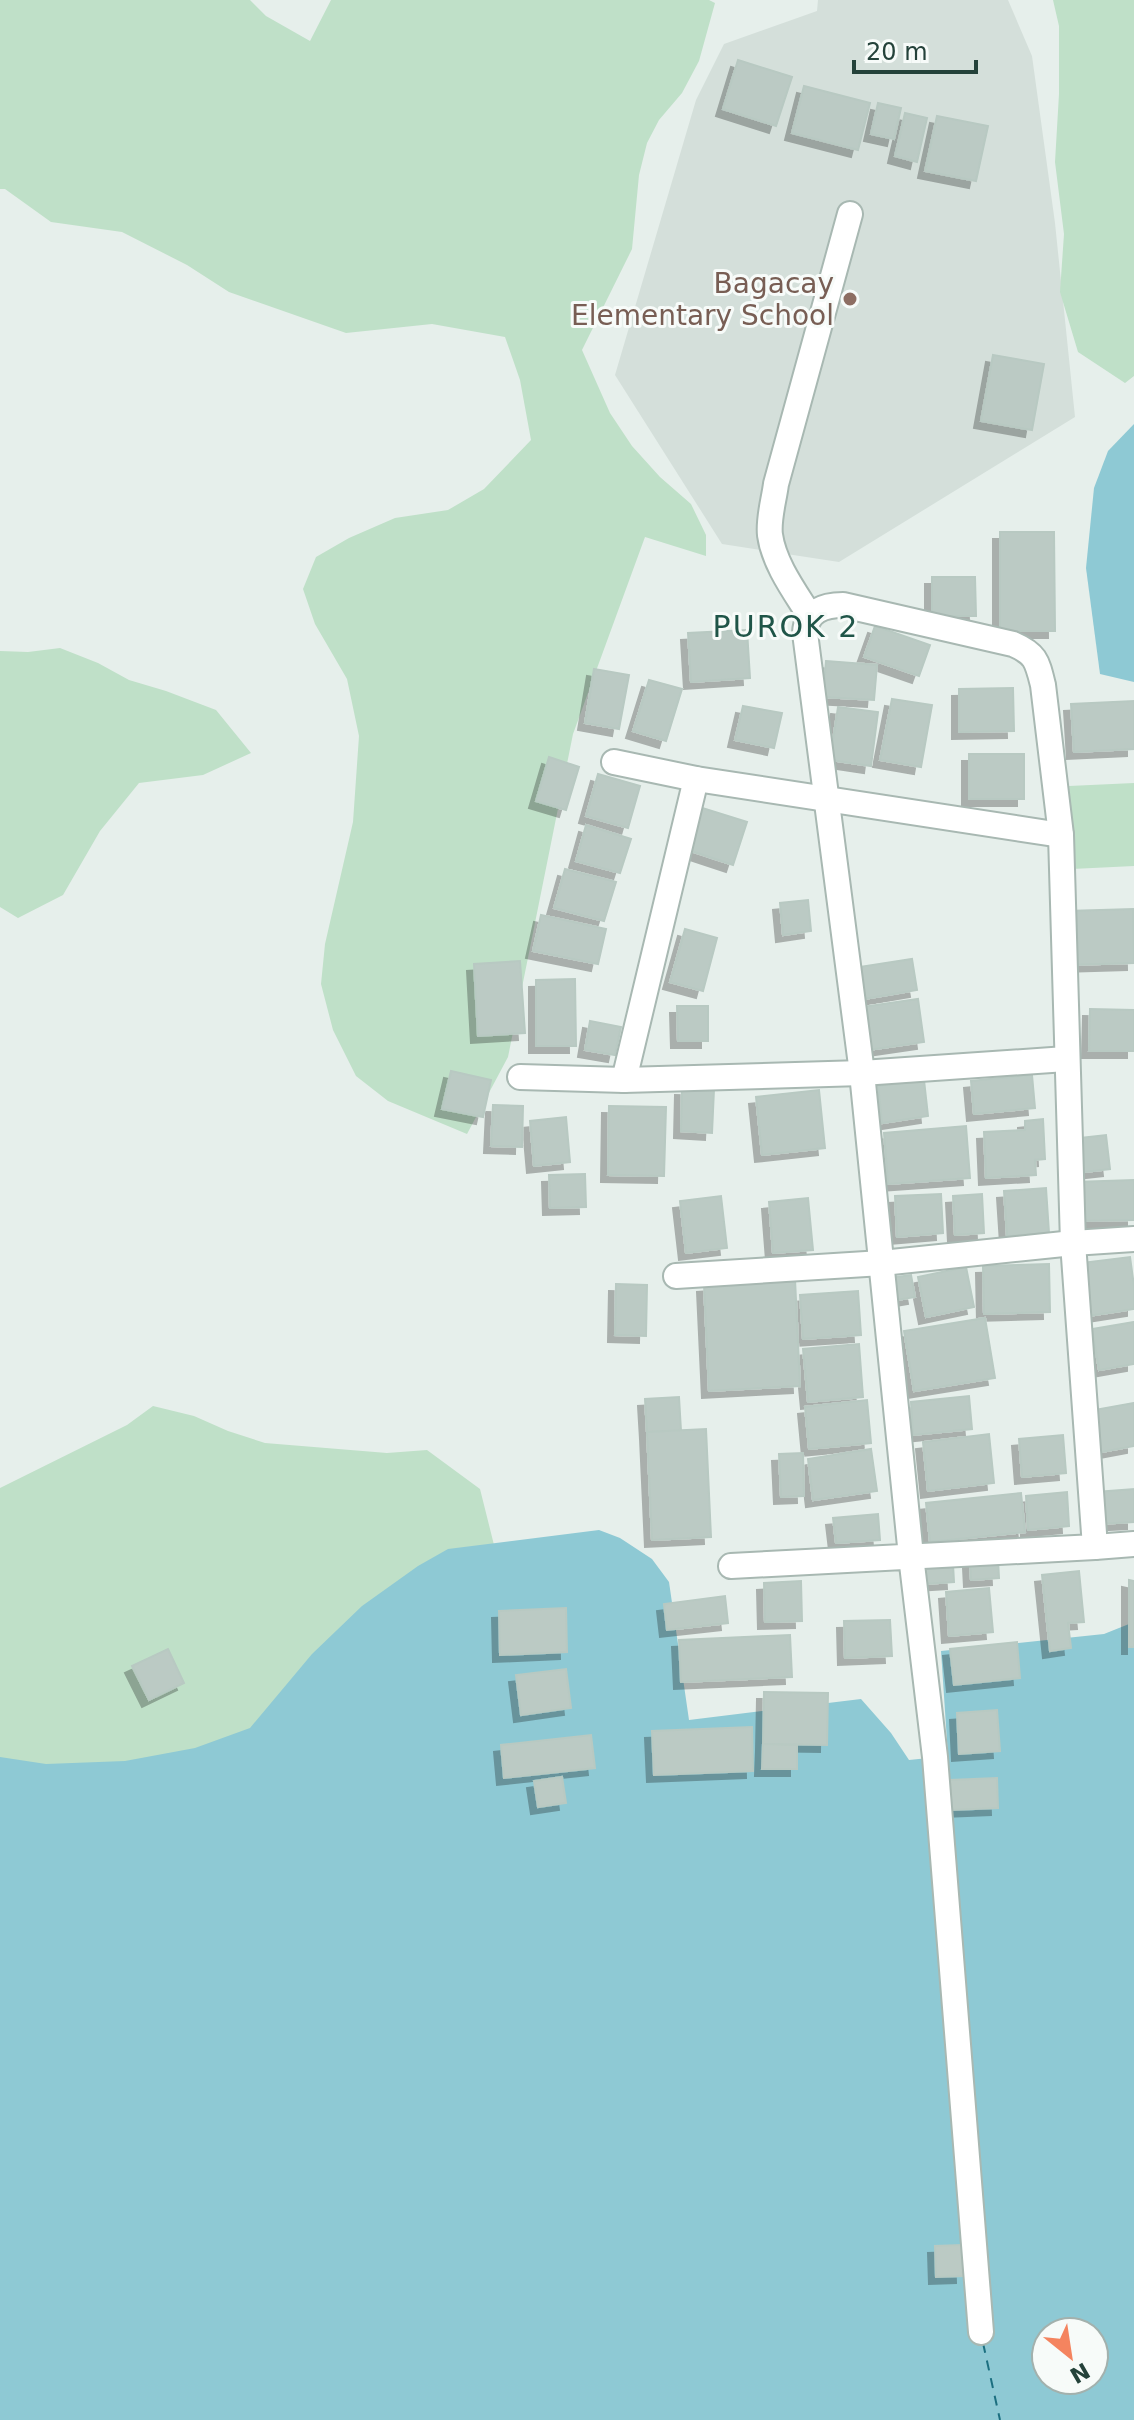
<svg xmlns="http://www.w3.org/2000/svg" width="1134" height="2420" font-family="'DejaVu Sans',sans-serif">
  <defs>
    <filter id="shadow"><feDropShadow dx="-7" dy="7" stdDeviation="0" flood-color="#0004"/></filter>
  </defs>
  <rect width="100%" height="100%" fill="#e6efeb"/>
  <polygon fill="#d4dfda" points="818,0 1008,0 1032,56 1055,223 1075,417 839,562 722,544 615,375 696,100 724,44 817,11"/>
  <g fill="#bfe0c8">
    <polygon points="0,0 250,0 266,16 310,41 331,0 709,0 715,3 699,61 682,93 659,120 647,143 639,175 632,249 582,350 610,413 632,446 660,477 691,504 706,535 706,556 645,537 573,734 508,1057 467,1134 388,1101 356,1076 333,1030 321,984 325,944 353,822 359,736 347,679 315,624 303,589 316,557 349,538 395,518 448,510 484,489 531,440 520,380 505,337 432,324 346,333 229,292 187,265 122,232 51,222 5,189 0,189"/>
    <polygon points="1053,0 1134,0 1134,376 1125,383 1078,352 1060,292 1064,234 1055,162 1059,94 1059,26"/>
    <polygon points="60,648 98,663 129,680 166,691 216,710 251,753 203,775 139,783 100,831 63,895 18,918 0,907 0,651 28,652"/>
    <polygon points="1134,783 1134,866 1072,869 1069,786"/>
    <polygon points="153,1406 194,1416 228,1431 265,1443 387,1453 427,1450 480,1489 494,1545 0,1981 0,1488 127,1425"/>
  </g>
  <g fill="#8ec9d4" fill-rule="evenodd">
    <polygon points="1134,424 1134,682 1100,674 1086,568 1094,488 1108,451"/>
    <path d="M599,1530l21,8 32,21 17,23 20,138 172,-21 30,34 18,27 39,-4 -7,-105 163,-17 30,-12v798h-1134v-663l46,7 79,-3 70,-13 55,-20 62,-74 50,-48 56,-40 30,-17zM1046,2332h48v48h-48z"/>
  </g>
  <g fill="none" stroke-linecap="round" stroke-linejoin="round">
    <polyline stroke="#1c6f80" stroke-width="2" stroke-dasharray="10 8" stroke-linecap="butt" points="983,2343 1000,2420"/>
  </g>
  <g fill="#bbcac4" stroke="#b8c9c2" stroke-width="2" filter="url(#shadow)">
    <polygon points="738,60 792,77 776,126 723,109"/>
    <polygon points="804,86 870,103 858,150 792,133"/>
    <polygon points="878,103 901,108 894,139 871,134"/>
    <polygon points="905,113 927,118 917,162 895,156"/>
    <polygon points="937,116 988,126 976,181 925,171"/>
    <polygon points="993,355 1044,364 1032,430 981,421"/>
    <polygon points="1000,532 1054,532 1055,631 1000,631"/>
    <polygon points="932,577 975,577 976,616 932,616"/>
    <polygon points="875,626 930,645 919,676 864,657"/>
    <polygon points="747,630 750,678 691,682 688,633"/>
    <polygon points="826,661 877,665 874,700 823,697"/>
    <polygon points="594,669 629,675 619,729 585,723"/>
    <polygon points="649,680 682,689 666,741 633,731"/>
    <polygon points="1013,688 1014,731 959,732 959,689"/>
    <polygon points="892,699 932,705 921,767 880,760"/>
    <polygon points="1134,701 1134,749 1074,752 1071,704"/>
    <polygon points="743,706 782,713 774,748 735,740"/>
    <polygon points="838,707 878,712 871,766 830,760"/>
    <rect x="969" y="754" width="55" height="45"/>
    <polygon points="549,757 579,767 566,810 536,801"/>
    <polygon points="598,774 640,786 628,828 586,816"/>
    <polygon points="699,807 747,822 733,865 685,849"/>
    <polygon points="586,825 631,839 620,873 576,861"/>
    <polygon points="565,869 616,882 604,921 554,908"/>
    <polygon points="808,900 811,931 783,935 780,903"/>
    <polygon points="1133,909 1134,963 1069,965 1067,911"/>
    <polygon points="541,915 606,929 598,964 533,951"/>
    <polygon points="685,929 717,938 703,991 670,982"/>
    <polygon points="912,959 917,990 858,1000 853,968"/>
    <polygon points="520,961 525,1033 478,1036 474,964"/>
    <polygon points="575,979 576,1046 536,1046 536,980"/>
    <polygon points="918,999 924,1042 861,1051 855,1008"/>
    <polygon points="677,1006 708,1006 708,1041 678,1041"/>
    <polygon points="1090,1009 1134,1010 1134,1051 1089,1051"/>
    <polygon points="590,1021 621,1027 615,1055 585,1050"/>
    <polygon points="451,1071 491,1080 483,1117 442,1109"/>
    <polygon points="1032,1075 1035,1108 974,1114 971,1081"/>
    <polygon points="924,1080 928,1116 882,1123 878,1086"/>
    <polygon points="682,1088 714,1089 712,1133 681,1131"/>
    <polygon points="819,1090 825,1148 762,1155 756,1097"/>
    <polygon points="493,1105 523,1106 522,1147 491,1146"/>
    <polygon points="609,1106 666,1107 664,1176 608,1175"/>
    <polygon points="566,1117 570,1162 534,1166 530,1121"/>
    <polygon points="1043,1119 1045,1159 1035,1160 1036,1175 986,1178 984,1132 1025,1130 1025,1121"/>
    <polygon points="966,1126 970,1178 888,1184 884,1133"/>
    <polygon points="1106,1135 1110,1169 1076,1173 1072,1139"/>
    <polygon points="585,1174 586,1207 550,1208 549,1175"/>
    <polygon points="1134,1180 1134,1220 1074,1221 1074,1182"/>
    <polygon points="1046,1188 1049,1233 1007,1236 1004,1191"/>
    <polygon points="941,1194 943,1233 897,1237 895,1196"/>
    <polygon points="982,1194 984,1233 955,1235 953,1196"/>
    <polygon points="721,1196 727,1248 686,1253 680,1201"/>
    <polygon points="808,1198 813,1250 773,1253 769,1202"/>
    <polygon points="1130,1257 1134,1286 1134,1309 1088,1316 1081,1263"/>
    <polygon points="1049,1264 1050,1312 984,1314 983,1266"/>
    <polygon points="966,1267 974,1307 926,1317 918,1277"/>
    <polygon points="911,1275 915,1297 891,1301 888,1278"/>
    <polygon points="795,1279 800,1386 709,1391 704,1285"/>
    <polygon points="616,1284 647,1285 646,1336 615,1335"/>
    <polygon points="858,1291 861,1335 803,1339 800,1295"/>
    <polygon points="985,1318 995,1378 914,1391 904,1331"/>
    <polygon points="1134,1322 1134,1364 1099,1370 1092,1329"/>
    <polygon points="859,1344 863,1397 808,1402 803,1349"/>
    <polygon points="969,1396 972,1429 913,1435 911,1402"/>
    <polygon points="679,1397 681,1431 647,1432 645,1399"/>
    <polygon points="867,1400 871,1443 809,1449 805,1407"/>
    <polygon points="1134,1403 1134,1446 1096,1453 1089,1411"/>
    <polygon points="706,1429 711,1537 652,1540 647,1432"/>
    <polygon points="989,1434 994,1483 928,1491 923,1442"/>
    <polygon points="1063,1435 1066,1473 1022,1477 1019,1439"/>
    <polygon points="871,1449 877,1491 813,1500 808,1459"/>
    <polygon points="803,1453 804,1496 781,1497 779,1454"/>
    <polygon points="1134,1489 1134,1522 1098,1524 1096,1492"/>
    <polygon points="1067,1492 1069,1526 1028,1530 1026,1496"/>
    <polygon points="1021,1493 1025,1532 930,1542 926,1503"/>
    <polygon points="878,1514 880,1540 836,1543 833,1518"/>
    <polygon points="998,1559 999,1578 971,1580 970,1561"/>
    <polygon points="953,1564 954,1582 924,1584 923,1566"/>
    <polygon points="1079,1571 1084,1622 1068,1623 1071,1648 1050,1651 1042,1575"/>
    <polygon points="1129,1580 1134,1581 1134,1647 1129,1647"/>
    <polygon points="801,1581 802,1621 765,1622 764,1583"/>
    <polygon points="989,1588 993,1632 949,1636 946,1592"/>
    <polygon points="725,1596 728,1623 667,1630 664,1604"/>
    <polygon points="566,1608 567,1652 500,1655 499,1611"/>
    <polygon points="890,1620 892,1656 845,1658 844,1621"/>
    <polygon points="790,1635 792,1677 681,1682 679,1640"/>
    <polygon points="1017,1642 1020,1678 954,1685 950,1649"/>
    <polygon points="168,1649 184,1683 149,1700 132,1666"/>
    <polygon points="566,1669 571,1708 521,1715 516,1675"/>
    <polygon points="764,1692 828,1693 827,1745 763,1744"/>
    <polygon points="997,1710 1000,1751 959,1754 957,1713"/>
    <polygon points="752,1727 753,1771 654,1775 652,1731"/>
    <polygon points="591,1735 595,1768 504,1778 501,1745"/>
    <polygon points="763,1744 797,1745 797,1769 762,1769"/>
    <polygon points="562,1777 566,1803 538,1807 534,1781"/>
    <polygon points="997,1778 998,1808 951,1810 950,1780"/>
    <polygon points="962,2245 963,2276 936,2277 935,2246"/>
  </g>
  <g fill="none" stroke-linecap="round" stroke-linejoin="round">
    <g stroke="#a8b8b2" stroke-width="28">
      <g id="minor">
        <path d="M810,616c-15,-24 -36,-52 -40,-81 -2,-16 4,-35 6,-51l74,-270"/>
        <polyline points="614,762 696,779 1061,835"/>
        <polyline points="520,1077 624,1080 862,1073 1066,1059"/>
        <polyline points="624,1080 696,779"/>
        <polyline points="676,1276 882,1263 1073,1243 1134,1239"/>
        <polyline points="1095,1547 1134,1544"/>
        <path d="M731,1566l364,-19 -22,-304 -12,-408 -18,-150c-6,-24 -7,-31 -30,-41l-170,-39c-19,0 -37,6 -38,28l57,440 49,483 24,201 46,575"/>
      </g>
    </g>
    <use href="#minor" stroke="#fff" stroke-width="24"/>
  </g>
  <circle fill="#8d6e63" stroke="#f7fbf9" stroke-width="3" cx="850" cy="299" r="8"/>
  <g text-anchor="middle" stroke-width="6" stroke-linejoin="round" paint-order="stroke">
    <g font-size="28" fill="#785e54" stroke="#f7fbf9" text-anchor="end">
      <text x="834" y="293">Bagacay<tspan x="834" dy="32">Elementary School</tspan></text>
    </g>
    <g font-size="30" letter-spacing="2" fill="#1f5548" stroke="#f7fbf9">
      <text x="786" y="637">PUROK 2</text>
    </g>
  </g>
  <g transform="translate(1070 2356) rotate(150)"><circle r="38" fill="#f7fbf9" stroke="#a3b1ad" stroke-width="2"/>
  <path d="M0-6L14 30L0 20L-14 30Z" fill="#f4845f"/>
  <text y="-12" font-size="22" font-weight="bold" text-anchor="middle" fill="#24423a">N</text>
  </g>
  <path d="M854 60v12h122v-12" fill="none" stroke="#24423a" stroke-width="4"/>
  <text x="866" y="60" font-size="24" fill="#24423a" stroke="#f7fbf9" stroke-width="6" paint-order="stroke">20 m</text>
</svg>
